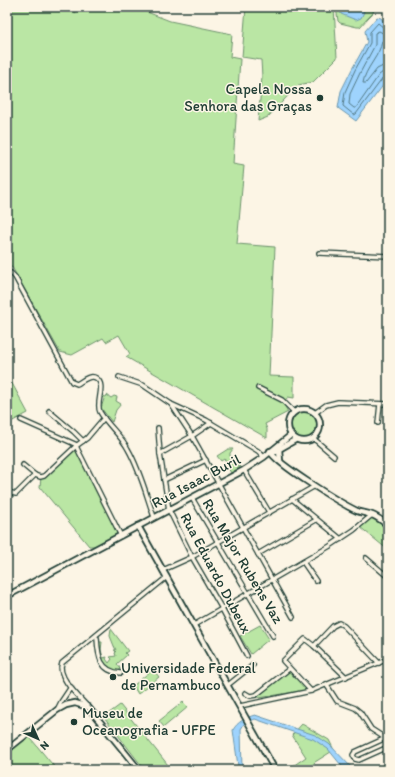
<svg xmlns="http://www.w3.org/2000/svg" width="395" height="777" font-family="Itim,sans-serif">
  <rect width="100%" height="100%" fill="#fcf5e5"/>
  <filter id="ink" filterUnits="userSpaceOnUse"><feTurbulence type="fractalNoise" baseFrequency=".025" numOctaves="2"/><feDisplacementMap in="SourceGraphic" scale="8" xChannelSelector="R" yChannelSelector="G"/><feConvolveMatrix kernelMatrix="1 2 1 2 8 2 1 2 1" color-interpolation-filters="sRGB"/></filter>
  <g filter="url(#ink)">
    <g fill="#bae6a4" stroke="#6c926c">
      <polygon points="7,7 73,7 75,13 84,7 134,7 170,21 232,34 230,57 240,59 233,164 244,166 237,244 275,247 269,376 294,377 294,398 288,397 283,403 288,412 265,424 267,429 267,438 126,357 130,354 119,335 106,342 103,338 72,355 60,352 12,267 7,268"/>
      <polygon points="246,7 334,7 337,58 313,82 298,85 268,117 258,121 262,77 261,60 242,57"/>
      <polygon points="336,7 374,7 373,13 368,18 360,27 357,27 340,23 338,21"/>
      <polygon points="7,374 28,413 7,424"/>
      <polygon points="107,395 111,398 114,396 117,397 116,401 121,404 116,410 112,422 101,408 104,399 101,396 106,397"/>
      <circle cx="304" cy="425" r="14"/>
      <polygon points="71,449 77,450 121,536 101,546 89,546 40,487 41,477"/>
      <polygon points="228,449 233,449 230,453 230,456 233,458 232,460 235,461 235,463 240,467 231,473 228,468 229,467 227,464 229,463 224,459 221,461 217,456"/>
      <polygon points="374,516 388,527 388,550 360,527"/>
      <polygon points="260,625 269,639 251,654 240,636"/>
      <polygon points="111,629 128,651 125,653 127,655 117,664 121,669 118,671 110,670 102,661 98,642 102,642 101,650 103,658 107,657 106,659 109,663 112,659 110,657 116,656 115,653 116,653 115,652 116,651 114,650 116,650 114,646 115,647 114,646 110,636"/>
      <polygon points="153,669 159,677 138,694 133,686"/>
      <polygon points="288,671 291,672 306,688 306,690 259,698 258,695"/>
      <polygon points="183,702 188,707 164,727 159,721"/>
      <polygon points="120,705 172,770 145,770 104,717"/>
      <polygon points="302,724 329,740 334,750 315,762 307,770 296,770 293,766 306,757 292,735"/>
      <polygon points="27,734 57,770 7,770 7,751"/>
    </g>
    <g fill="#9ed3fd" stroke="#6b97ad">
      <polygon points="340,7 362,7 364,12 361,18 356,20 341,14"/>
      <polygon points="377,17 381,18 388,27 388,79 356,121 338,108 341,91 352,69 367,42 365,31"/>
      <path d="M255,715l60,20 14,9 23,24v2h-7l-17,-21 -15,-10 -58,-20 -11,5 -3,5 1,41h-6l2,-4 -5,-36c4,-8 14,-13 22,-15z"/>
    </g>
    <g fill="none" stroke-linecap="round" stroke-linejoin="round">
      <g stroke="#527984" stroke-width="1">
        <polyline points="388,29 384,28 378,23 370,32 370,43 355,70 345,92 343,106 354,115 356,114 383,78 388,77"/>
        <polyline points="388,34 383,33 379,31 375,33 375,45 360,73 350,94 349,104 354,108 356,108 379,75 383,72 388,72"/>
        <path d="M388,40l-6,1c-2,15 -17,27 -19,42h3l11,-14 6,-3h5"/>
      </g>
      <g stroke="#1f3d34" stroke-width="6">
        <g id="street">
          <polyline points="319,253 388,256"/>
          <path d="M7,275l4,-2 4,4 57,105 5,2c5,-3 13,-10 19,-6 11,7 -1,24 4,34 8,14 21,23 28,37 12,21 18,45 26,68"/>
          <polyline points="119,377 143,385 171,404 206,420 258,451 264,457"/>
          <polyline points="258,388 282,400 294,412"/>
          <polyline points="171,404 192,436 293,617"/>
          <polyline points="49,411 74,432 83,441"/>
          <polyline points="315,413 326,405 338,402 388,404"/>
          <polyline points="21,420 77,445"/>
          <polyline points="378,423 380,404"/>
          <polyline points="158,428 160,454 169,510 192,557 222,609 247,656"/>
          <polyline points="314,439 334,456"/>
          <polyline points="76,446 121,536"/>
          <polyline points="160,454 192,436 211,423"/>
          <polyline points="23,465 35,475"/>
          <polyline points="244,470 269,512"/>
          <polyline points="164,480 206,460"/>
          <polyline points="7,492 16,494 35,475 40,477 44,476 76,446 87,438 104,418"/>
          <polyline points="192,498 273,636"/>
          <polyline points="292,499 341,539"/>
          <polyline points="258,554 316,520"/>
          <polyline points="366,558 388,577"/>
          <polyline points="303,562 316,581"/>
          <polyline points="163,570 192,557 315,486"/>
          <polyline points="194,625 330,546 354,530 372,515"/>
          <path d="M97,638c1,18 3,34 24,35"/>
          <polyline points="314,646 333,626 339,623 344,626 379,663"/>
          <polyline points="326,684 337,701 355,708 360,712 371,729 385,738"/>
          <polyline points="228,685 253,665"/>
          <polyline points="311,691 283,661 305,639 314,646 346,677"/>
          <polyline points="245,693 250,696 256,695 289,669"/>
          <path d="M87,706c-8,-9 -31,-30 -25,-43l105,-86"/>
          <polyline points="240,706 311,691 388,659"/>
          <polyline points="57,710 61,702 71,687"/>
          <polyline points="388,737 355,752 353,755 355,759 359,760 388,747"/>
        </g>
      </g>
      <g stroke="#1f3d34" stroke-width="8">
        <g id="secondary">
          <circle cx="304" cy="425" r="16"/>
          <polyline points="279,449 280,461"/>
          <path d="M270,451c6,13 72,53 87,60 5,2 11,2 15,4 6,2 11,7 16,10"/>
          <polyline points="274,452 295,440"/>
          <polyline points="138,526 275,770"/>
          <polyline points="7,596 244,470 264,457 291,435"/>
          <polyline points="7,750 57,710 66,705 75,703 88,707 139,770"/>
        </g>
      </g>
      <use href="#street" stroke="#fcf5e5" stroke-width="3.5"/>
      <use href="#secondary" stroke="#fcf5e5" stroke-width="4.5"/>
    </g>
  </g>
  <g fill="#1f3d34" stroke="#fcf5e5" stroke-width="1.5">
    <circle cx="320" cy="98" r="4"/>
    <circle cx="113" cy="677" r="4"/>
    <circle cx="74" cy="722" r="4"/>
  </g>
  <g text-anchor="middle" stroke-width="3" stroke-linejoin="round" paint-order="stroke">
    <g font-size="15" fill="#1f3d34" stroke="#fcf5e5" text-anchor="start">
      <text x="312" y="94" text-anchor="end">Capela Nossa<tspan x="312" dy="17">Senhora das Graças</tspan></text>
      <text x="121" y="673">Universidade Federal<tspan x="121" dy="17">de Pernambuco</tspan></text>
      <text x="82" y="718">Museu de<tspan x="82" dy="17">Oceanografia - UFPE</tspan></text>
    </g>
    <g font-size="15" fill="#1f3d34" stroke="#fcf5e5">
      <text transform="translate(196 481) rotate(-28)" y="5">Rua Isaac Buril</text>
      <text transform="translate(243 561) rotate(59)" y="5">Rua Major Rubens Vaz</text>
      <text transform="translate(216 573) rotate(62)" y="5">Rua Eduardo Dubeux</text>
    </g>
  </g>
  <rect width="395" height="777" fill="none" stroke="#fcf5e5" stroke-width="24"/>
  <rect x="12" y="12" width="371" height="753" fill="none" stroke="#1f3d34" stroke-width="1.5" filter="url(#ink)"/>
  <g transform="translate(38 739) rotate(135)" stroke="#fcf5e5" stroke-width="3" paint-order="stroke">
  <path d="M0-3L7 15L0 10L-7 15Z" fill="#1f3d34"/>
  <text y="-6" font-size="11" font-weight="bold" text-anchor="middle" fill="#1f3d34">N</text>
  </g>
</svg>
